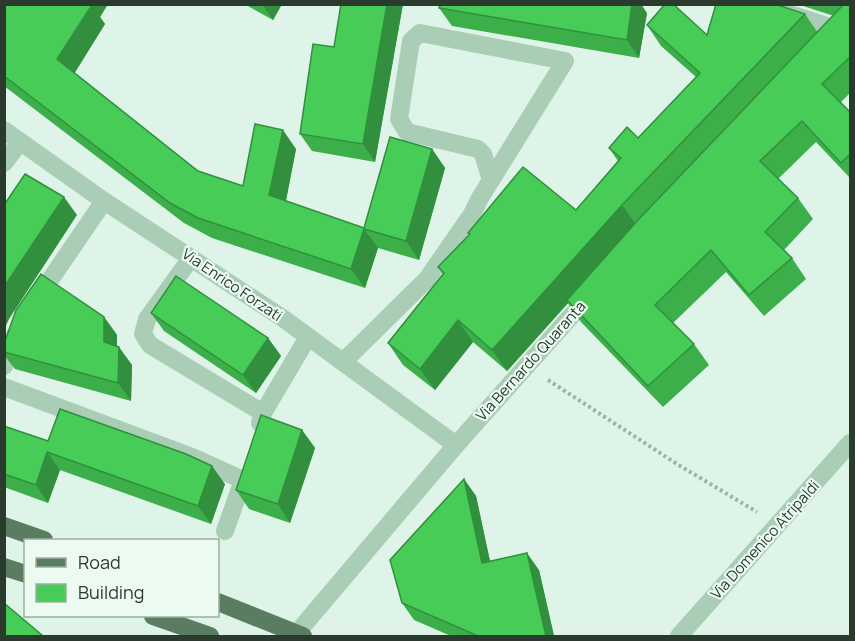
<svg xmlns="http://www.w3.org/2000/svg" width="855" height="641" font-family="Manrope,sans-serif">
  <rect width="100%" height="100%" fill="#dff4e8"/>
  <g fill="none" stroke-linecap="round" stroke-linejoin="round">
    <polyline stroke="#94b9a0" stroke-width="4" stroke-dasharray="3 3" stroke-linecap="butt" points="548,380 677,464 757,512"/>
    <g stroke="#aacdb6" stroke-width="18">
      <polyline points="759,4 839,30"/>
      <polyline points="4,130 104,201 284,319 456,445"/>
      <polyline points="4,163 20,142"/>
      <polyline points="191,258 147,319 143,334 150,345 263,413"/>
      <polyline points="37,299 104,201"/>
      <polyline points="343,362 427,279 472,214 480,198 565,61 420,33 411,41 399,119 407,132 478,149 483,154 491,180"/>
      <polyline points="4,366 15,335"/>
      <polyline points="4,387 192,457 243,480 225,531"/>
      <polyline points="260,423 263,413 308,337"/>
      <polyline points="296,634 456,445 590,295"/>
      <polyline points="679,636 850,443"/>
    </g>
    <g stroke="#5a7d62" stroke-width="18">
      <polyline points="4,526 44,540"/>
      <polyline points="4,567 26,574"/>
      <polyline points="218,602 303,636"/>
      <polyline points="153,616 210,636"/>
    </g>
  </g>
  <g fill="#3caf4b">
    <polygon points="4,4 108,4 100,17 105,24 74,73 198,171 243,186 296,149 286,201 364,228 432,149 445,168 419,260 378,248 365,288 212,238 184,223 4,86"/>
    <polygon points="244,4 282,4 273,20"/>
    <polygon points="341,4 403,4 375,162 312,151 300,134 334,47"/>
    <polygon points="797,4 850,4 850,93 841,102 850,112 850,178 816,142 778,179 798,198 813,219 784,250 792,258 806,279 764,316 726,272 673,323 694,344 709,365 663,407 581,322 568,303 507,371 473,342 435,390 403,365 388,343 443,274 438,267 469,235 468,233 576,210 618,161 609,148 638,138 696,77 661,46 647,25 707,35 805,14 818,33 834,16"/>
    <polygon points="439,8 647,13 639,58 452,26"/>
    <polygon points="151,313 268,338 281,356 256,393 164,331"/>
    <polygon points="104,317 117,335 117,346 132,365 131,401 15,369 4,355 4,344"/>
    <polygon points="4,426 48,441 225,484 211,524 60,470 48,503 4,487"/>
    <polygon points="302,430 315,448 290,523 249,509 236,490"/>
    <polygon points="464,479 476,496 490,561 539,570 554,636 451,636 414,620 402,603"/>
  </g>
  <g fill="#318f3d">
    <polygon points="87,4 108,4 100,17 105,24 71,79 57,59"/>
    <polygon points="262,4 282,4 273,20"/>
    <polygon points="387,4 403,4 375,162 363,144"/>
    <polygon points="632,4 641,4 647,13 639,58 627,40"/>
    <polygon points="283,130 296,149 283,215 269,195"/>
    <polygon points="432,149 445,168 419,260 406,241"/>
    <polygon points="64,197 77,215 9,319 4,330 4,287"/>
    <polygon points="622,205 637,226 507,371 492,350"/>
    <polygon points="364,229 378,248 365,288 351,269"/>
    <polygon points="104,317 117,335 117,360 104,342"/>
    <polygon points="458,320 473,342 435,390 420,369"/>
    <polygon points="268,338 281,356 256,393 243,375"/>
    <polygon points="119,347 132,365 131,401 118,383"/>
    <polygon points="302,430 315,448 290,523 278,504"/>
    <polygon points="47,452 60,470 48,503 36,485"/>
    <polygon points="212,466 225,484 211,524 198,506"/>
    <polygon points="464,479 476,496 494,580 482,563"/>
    <polygon points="527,553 539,570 554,636 546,636"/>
  </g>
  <g fill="#46cc57" stroke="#318f3d" stroke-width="1.5">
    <polygon points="4,4 92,5 57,59 198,171 243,186 255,124 283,130 269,195 364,228 390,137 432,149 406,241 364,229 351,269 198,218 170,203 4,76"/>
    <polygon points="341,4 387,4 363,144 300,134 313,44 334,47"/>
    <polygon points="440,4 632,4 627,40 439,8"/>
    <polygon points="665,4 673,4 707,35 716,4 775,4 805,14 622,205 492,350 458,320 420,369 388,343 444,273 438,267 470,234 468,233 523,167 576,210 621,158 609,148 627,127 638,138 700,73 647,25"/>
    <polygon points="844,4 850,4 850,57 822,84 850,112 850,154 841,163 802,121 760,161 798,198 765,232 792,258 749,295 711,250 655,305 694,344 648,386 567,300 638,220"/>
    <polygon points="25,174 64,197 4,287 4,205"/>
    <polygon points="41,274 104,317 104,342 119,347 118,383 4,352 4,344 16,310"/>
    <polygon points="176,276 268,338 243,375 151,313"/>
    <polygon points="60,409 186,454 212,466 198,506 47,452 36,485 4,474 4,426 48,441"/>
    <polygon points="261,415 302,430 278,504 236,490"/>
    <polygon points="464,479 482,563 527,553 546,636 478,636 402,603 390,560"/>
    <polygon points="4,603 43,636 4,636"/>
  </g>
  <g text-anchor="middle" stroke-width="4.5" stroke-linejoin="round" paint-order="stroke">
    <g font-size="15" fill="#2a3a2d" stroke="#ecfbf2">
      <text transform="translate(232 285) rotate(34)" y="5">Via Enrico Forzati</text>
      <text transform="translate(531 361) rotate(-48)" y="5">Via Bernardo Quaranta</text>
      <text transform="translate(765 540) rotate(-48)" y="5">Via Domenico Atripaldi</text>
    </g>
  </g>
  <rect width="855" height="641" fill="none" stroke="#2a3a2d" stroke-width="12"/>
  <rect x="24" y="539" width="195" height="78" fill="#ecfbf2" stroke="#9eaea3" stroke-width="1.5"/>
  <rect x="36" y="558" width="30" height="9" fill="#5a7d62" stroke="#9eaea3" stroke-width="1.5"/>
  <text x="78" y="569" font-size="18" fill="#2a3a2d">Road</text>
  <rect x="36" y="584" width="30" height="18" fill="#46cc57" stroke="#9eaea3" stroke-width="1.5"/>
  <text x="78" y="599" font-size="18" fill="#2a3a2d">Building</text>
</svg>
